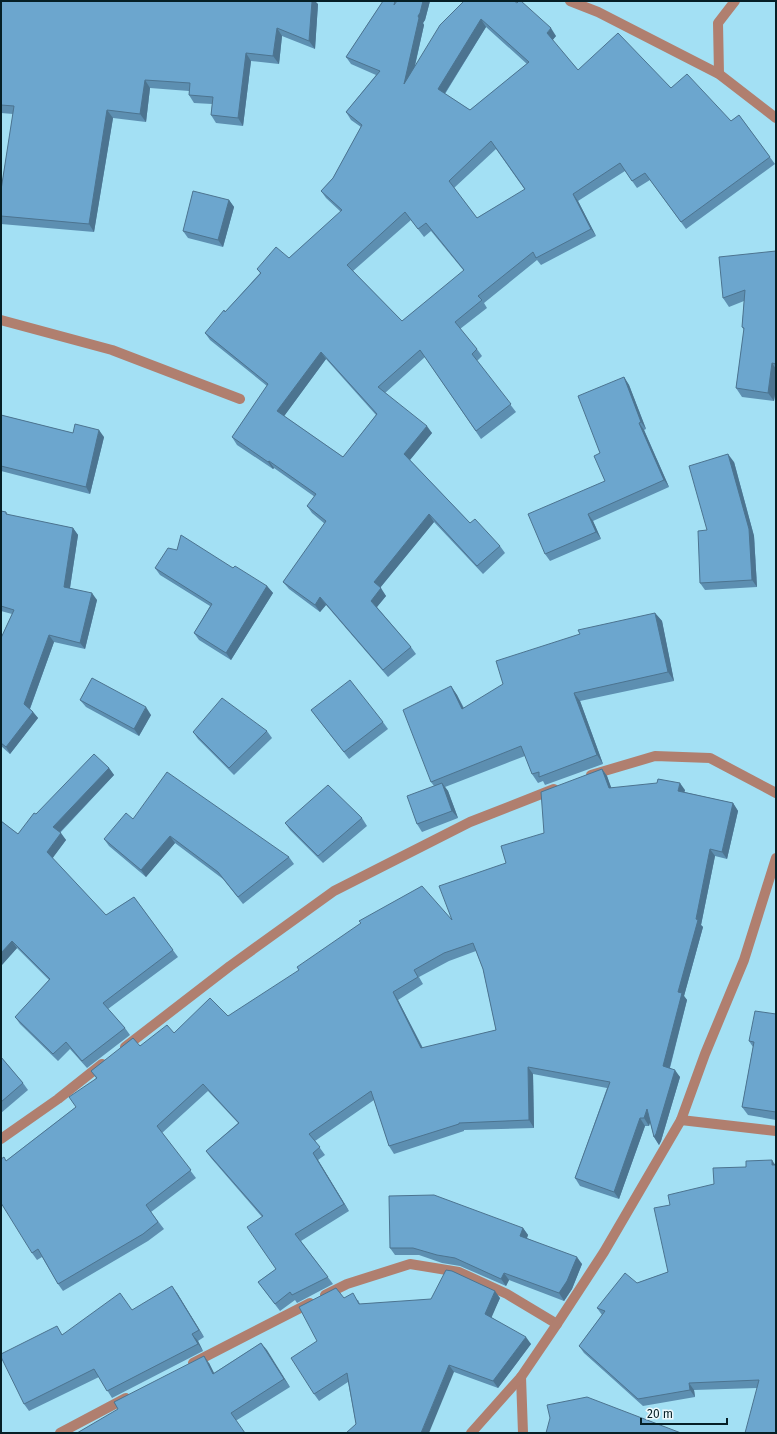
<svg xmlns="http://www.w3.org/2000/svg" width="777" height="1434" font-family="'Fira Sans',sans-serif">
  <rect width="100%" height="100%" fill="#a3e0f4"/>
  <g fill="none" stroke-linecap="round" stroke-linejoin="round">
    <g stroke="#b07f6f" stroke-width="10">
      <polyline points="570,1 598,12 719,74 776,118"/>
      <polyline points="719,74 718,23 735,1"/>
      <polyline points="1,320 112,350 240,399"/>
      <polyline points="591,775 655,756 710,758 776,793"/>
      <polyline points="125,1047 230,966 334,891 470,822 554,789"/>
      <polyline points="681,1120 776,1131"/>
      <polyline points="1,1139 58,1099 102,1064"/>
      <polyline points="325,1295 347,1284 410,1264 459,1272 507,1294 557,1324"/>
      <polyline points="193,1363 310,1303"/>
      <polyline points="521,1377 523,1433"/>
      <polyline points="60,1433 126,1398"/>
    </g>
    <polyline stroke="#b07f6f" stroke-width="10" points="471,1433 521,1377 557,1324 604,1252 681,1120 705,1054 744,960 776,858"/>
  </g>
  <g fill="#5d8fb1" fill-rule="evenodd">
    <polygon points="1,1 318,4 315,49 282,36 279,64 251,61 243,126 216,123 211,115 212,104 194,103 189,95 189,91 150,88 146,122 113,118 94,232 1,224 1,190 13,114 1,113"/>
    <path d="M383,1h47l-5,19 -2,3 1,2 -9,41 49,-65 92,35 -4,4 26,30 93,18 60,33 8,-6 36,49 -89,65 -36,-49 -13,8 -12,-17 -47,30 18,35 -55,29 -4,-5 -53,43 3,5 -27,21 17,20 5,7 -5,5 39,51 -35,27 -56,-82 -40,36 47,40 -22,27 60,63 30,23 5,7 -22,21 -49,-52 -54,66 6,8 -9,11 34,40 5,7 -28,23 -62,-72 -6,7 -31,-23 -6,-7 42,-58 -13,-11 -5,-7 8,-9 -41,-29 -1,1 -36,-24 -5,-8 35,-51 -57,-46 -5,-7 20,-21 35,-39 -3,-4 32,-11 52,-46 -15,-14 -5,-7 12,-13 28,-51 -10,-7 -5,-8 30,-37 -25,-11 -5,-7zM486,27l41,37 -57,46 -25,-16zM496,149l29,41 -48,28 -23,-30zM411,220l13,17 7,-6 33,40 -62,50 -49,-50zM326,359l50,56 -33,42 -59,-41z"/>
    <polygon points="229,200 234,207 223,247 188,238 183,231"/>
    <polygon points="776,251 776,388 774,401 742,397 736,388 744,330 742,327 744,301 729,307 723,298"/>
    <polygon points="624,377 629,385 646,429 644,430 669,487 593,521 601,539 550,561 545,554 605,481 600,453"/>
    <polygon points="1,415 73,433 104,437 90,494 1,471"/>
    <polygon points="734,462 754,536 757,587 705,590 700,583 707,530"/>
    <polygon points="1,511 6,512 8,515 73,528 78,535 70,588 97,600 85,649 54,642 30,709 33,712 38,718 10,754 1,746 1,638 12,614 1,611"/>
    <polygon points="155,568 233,568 267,586 273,593 231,660 199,640 194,633 210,606 160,575"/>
    <polygon points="655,613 662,621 674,681 580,701 603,764 545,785 543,781 538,783 532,774 525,756 445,787 448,791 458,818 422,832 417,824 434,786 431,782 451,686 457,695 464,708"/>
    <polygon points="80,700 151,715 139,736 86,707"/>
    <polygon points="311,710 383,722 388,729 349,759"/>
    <polygon points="267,731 272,738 234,775 198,739 193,732"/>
    <polygon points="109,768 114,775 60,833 66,840 52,858 106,915 134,897 178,957 108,1009 125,1028 130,1035 87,1068 70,1049 58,1061 20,1024 15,1017 49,980 17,948 1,966 1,821 18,834 36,814"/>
    <path d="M602,769l5,7 4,12 74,2 -1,2 49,11 5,8 -11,48 -12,-3 -14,69 2,2 -19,69 3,4 -17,68 10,9 -19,64 -2,4 -5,-8 -4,-15 -1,4h-4l-26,73 -39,-13 -5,-8 32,-90 -74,-14 1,54 -70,2v1l-70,23 -5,-8 -15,-46 -59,41 10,14 -7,5 31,51 -48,30 32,43 -36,19 -2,-3 -15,11 -22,-29 18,-13 -14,-52 -51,-59 -5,-7 32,-28 -30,-32 -46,42 34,45 -45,34 13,17 -16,12 -85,50 -5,-7 -16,-27 -5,3 -5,-7 -26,-92 70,-54 20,-29 -5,-7 49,-25 34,-13 54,-17 224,-96 54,-57 38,-30zM476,951l7,18 13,61 -73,18 -25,-48 25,-16 -4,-7 30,-16z"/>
    <polygon points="362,818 367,826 323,863 290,830 285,823"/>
    <polygon points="133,819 289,857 294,864 243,904 223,879 175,843 146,877 109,846 104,839"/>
    <polygon points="776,1014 776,1120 748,1115 742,1107 753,1047 749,1041"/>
    <polygon points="1,1057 23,1083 28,1090 1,1113"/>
    <polygon points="714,1184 776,1433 757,1388 694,1390 695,1397 643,1406 584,1353 579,1346 602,1315 597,1308 637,1283 668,1272 670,1205"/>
    <polygon points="523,1228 528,1235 527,1238 582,1264 572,1289 564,1301 509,1280 506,1286 460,1266 442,1263 419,1255 395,1255 390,1248"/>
    <polygon points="177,1293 204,1337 198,1341 203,1351 112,1398 99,1377 29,1411 24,1404 63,1334 132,1310"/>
    <polygon points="344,1298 358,1300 360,1304 500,1298 491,1317 531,1344 498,1388 454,1372 356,1424 348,1382 319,1401 314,1394 317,1341"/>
    <polygon points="261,1343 290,1387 237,1420 77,1433 209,1363 214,1373"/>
  </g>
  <g fill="#4c7490">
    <polygon points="312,1 315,1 318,4 315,49 309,41"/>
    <polygon points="423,1 430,1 425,20 423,23 424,25 409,91 404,84 418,16"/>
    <polygon points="481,19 486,27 443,96 438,89"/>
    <polygon points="277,28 282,36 279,64 273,56"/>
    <polygon points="551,28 556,36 552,41 547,33"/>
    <polygon points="246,53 251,61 243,126 238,118"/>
    <polygon points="145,80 150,88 146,122 140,114"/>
    <polygon points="107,110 113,118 94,232 89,224"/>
    <polygon points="573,194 578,201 596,236 591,229"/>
    <polygon points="229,200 234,207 223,247 218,240"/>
    <polygon points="321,352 326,359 282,419 277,411"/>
    <polygon points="772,363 776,369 776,388 774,401 768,393"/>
    <polygon points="624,377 629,385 646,429 641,422"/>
    <polygon points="1,397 2,399 1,405"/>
    <polygon points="639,423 644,430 669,487 664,480"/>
    <polygon points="427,426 432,433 409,461 404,454"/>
    <polygon points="99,430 104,437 90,494 86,487"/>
    <polygon points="728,454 734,462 754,536 757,587 752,580"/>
    <polygon points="269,461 274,468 273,469 268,462"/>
    <polygon points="429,514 434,522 379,589 374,582"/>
    <polygon points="588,514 593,521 601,539 596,532"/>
    <polygon points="73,528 78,535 69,594 64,587"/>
    <polygon points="267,586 273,593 231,660 226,653"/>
    <polygon points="381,588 386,596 376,608 371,601"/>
    <polygon points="92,593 97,600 85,649 80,643"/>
    <polygon points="320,597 326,605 320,612 315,605"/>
    <polygon points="655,613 662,621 674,681 668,672"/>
    <polygon points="49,635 54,642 29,711 24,704"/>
    <polygon points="451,686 457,695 468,718 462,709"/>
    <polygon points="574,693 580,701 603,764 597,755"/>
    <polygon points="146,707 151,715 139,736 134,729"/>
    <polygon points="33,712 38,718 10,754 6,747"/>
    <polygon points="109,768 114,775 58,834 53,827"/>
    <polygon points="602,769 607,776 614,795 609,788"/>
    <polygon points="442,783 448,791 458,818 452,811"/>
    <polygon points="680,783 685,790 683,798 678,791"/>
    <polygon points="733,803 738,811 727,859 722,852"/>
    <polygon points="61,833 66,840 52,859 47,852"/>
    <polygon points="170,836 175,843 146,877 141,870"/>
    <polygon points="710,849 715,856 701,925 703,927 684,996 687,1000 668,1074 663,1066 678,992 696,919"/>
    <polygon points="12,941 17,948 1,966 1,953"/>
    <polygon points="393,992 398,1000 426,1055 421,1048"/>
    <polygon points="528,1067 533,1074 534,1128 529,1120"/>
    <polygon points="675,1070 680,1077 661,1141 659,1145 654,1137"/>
    <polygon points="647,1109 652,1116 649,1126 644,1118"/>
    <polygon points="640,1118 645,1126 619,1199 614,1192"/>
    <polygon points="313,1153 318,1160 349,1211 344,1204"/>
    <polygon points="772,1160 776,1166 772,1165"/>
    <polygon points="523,1228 528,1235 525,1243 520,1236"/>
    <polygon points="577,1257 582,1264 572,1289 564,1301 559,1293"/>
    <polygon points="504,1273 509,1280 506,1286 501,1279"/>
    <polygon points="172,1286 177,1293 204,1337 199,1330"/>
    <polygon points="495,1291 500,1298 490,1321 485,1314"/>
    <polygon points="192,1334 198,1341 203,1351 198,1344"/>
    <polygon points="526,1337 531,1344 498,1388 493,1381"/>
    <polygon points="261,1343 267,1350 290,1387 284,1379"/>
    <polygon points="204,1356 209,1363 218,1381 213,1374"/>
    <polygon points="449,1365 454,1372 429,1433 421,1433"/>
    <polygon points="689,1383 694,1390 695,1397 690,1390"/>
  </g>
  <g fill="#6ca6ce" stroke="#4c7490" fill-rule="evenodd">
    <polygon points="1,1 312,1 309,41 277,28 273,56 246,53 238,118 211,115 213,97 189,95 190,83 145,80 140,114 107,110 89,224 1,216 1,190 14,106 1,105"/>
    <path d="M383,1h12l-1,4 3,-4h26l-3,12 -2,3 1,2 -15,66 36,-59 24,-24h50l3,2 2,-2h2l30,27 -4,5 31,37 40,-37 53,55 16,-14 44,47 8,-6 31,42 -89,65 -36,-49 -13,8 -12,-18 -47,31 18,35 -55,29 -3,-6 -55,44 4,4 -27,22 22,27 -5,5 39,50 -35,27 -56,-81 -42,37 49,39 -23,28 66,69 5,-4 25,27 -23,20 -48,-52 -55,68 7,6 -10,13 40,46 -28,23 -63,-73 -5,8 -32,-23 43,-61 -19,-15 9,-12 -47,-33 -1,1 -36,-25 36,-53 -63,-51 19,-23 1,2 36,-39 -4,-4 19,-22 13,11 53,-48 -21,-19 12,-13 29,-53 -16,-13 34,-41 -34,-14zM481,19l48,43 -59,48 -32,-21zM491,141l34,48 -48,29 -28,-37zM405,212l13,17 8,-6 38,47 -62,51 -55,-56zM321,352l56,62 -34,43 -66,-46z"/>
    <polygon points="193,191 229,200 218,240 183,231"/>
    <polygon points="776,251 776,364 772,363 768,393 736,388 744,328 742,327 745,290 723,298 719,257"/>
    <polygon points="624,377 641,422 639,423 664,480 588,514 596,532 545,554 528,514 605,481 594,456 600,453 578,396"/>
    <polygon points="1,415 73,433 75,424 99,430 86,487 1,466"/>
    <polygon points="728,454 749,529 752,580 700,583 698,531 707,530 689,466"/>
    <polygon points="1,511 6,512 6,514 73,528 64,587 92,593 80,643 49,635 24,704 33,712 6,747 1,743 1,638 14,610 1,606"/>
    <polygon points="181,535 233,568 235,566 267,586 226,653 194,633 212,604 155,568 168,548 177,550"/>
    <polygon points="655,613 668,672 574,693 597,755 539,777 539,772 532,774 521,746 431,782 403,710 451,686 462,709 503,684 496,661 580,634 578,630"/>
    <polygon points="92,678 146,707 134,729 80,700"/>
    <polygon points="350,680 383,722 344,752 311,710"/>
    <polygon points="222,698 267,731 229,768 193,732"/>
    <polygon points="94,754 109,768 53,827 61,833 47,852 106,915 134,897 173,950 103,1003 125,1028 82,1061 66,1042 53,1054 15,1017 50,979 12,941 1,953 1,821 18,834 34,813 36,814"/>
    <path d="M602,769l7,19 48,-5 1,-4 22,4 -2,8 55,12 -11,49 -12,-3 -14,70 2,1 -20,72 4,1 -19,73 12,4 -19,64 -2,3 -7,-28 -3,9h-4l-26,74 -39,-14 35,-96 -82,-15 1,53 -70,3v1l-70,22 -18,-55 -62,43 11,13 -7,6 31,51 -49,30 33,43 -36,18 -2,-3 -15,12 -17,-22 18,-13 -29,-42 16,-11 -57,-65 33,-28 -36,-39 -46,42 34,44 -45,35 12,17 -15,12 -85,50 -20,-35 -6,4 -31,-50v-44l3,-2 2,4 70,-54 -7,-10 28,-19 -6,-7 42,-33 7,8 27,-21 7,8 36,-35 18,18 71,-46 -2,-3 64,-44 -2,-2 63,-35 30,34 -13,-34 67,-23 -5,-17 43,-13 -3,-41zM473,943l10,26 13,61 -75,18 -28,-56 25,-15 -4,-7 30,-17z"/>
    <polygon points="167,772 289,857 238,897 218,872 170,836 141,870 104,839 126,813 133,819"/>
    <polygon points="442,783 452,811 417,824 407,796"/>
    <polygon points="328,785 362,818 318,856 285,823"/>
    <polygon points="755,1011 776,1014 776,1112 742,1107 754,1042 749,1041"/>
    <polygon points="1,1057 23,1083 1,1102"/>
    <polygon points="772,1160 772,1165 776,1165 776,1433 745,1433 759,1380 689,1383 690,1390 638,1399 579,1346 605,1311 597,1308 625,1273 637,1283 668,1272 654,1208 670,1205 668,1195 714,1184 713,1168 746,1167 746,1161"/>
    <polygon points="434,1195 523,1228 520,1236 577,1257 567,1281 559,1293 504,1273 501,1279 455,1258 437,1255 413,1248 390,1248 389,1196"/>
    <polygon points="446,1270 452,1271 495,1291 485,1314 526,1337 493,1381 449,1365 421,1433 346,1433 356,1424 347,1373 314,1394 291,1358 317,1341 299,1307 336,1288 344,1298 353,1293 359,1304 431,1299"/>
    <polygon points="172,1286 199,1330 192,1334 198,1344 107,1391 94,1369 24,1404 1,1357 1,1354 57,1326 62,1335 120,1293 132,1310"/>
    <polygon points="261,1343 284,1379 231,1413 245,1433 77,1433 118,1409 114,1402 204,1356 213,1374"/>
    <polygon points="587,1397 681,1433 546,1433 550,1418 547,1405"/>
  </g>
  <rect width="777" height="1434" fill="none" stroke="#061f26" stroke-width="4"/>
  <path d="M641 1418v6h86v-6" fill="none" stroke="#061f26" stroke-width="2"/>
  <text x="647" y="1418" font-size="12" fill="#061f26" stroke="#ecf8fc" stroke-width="3" paint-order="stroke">20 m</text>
</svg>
